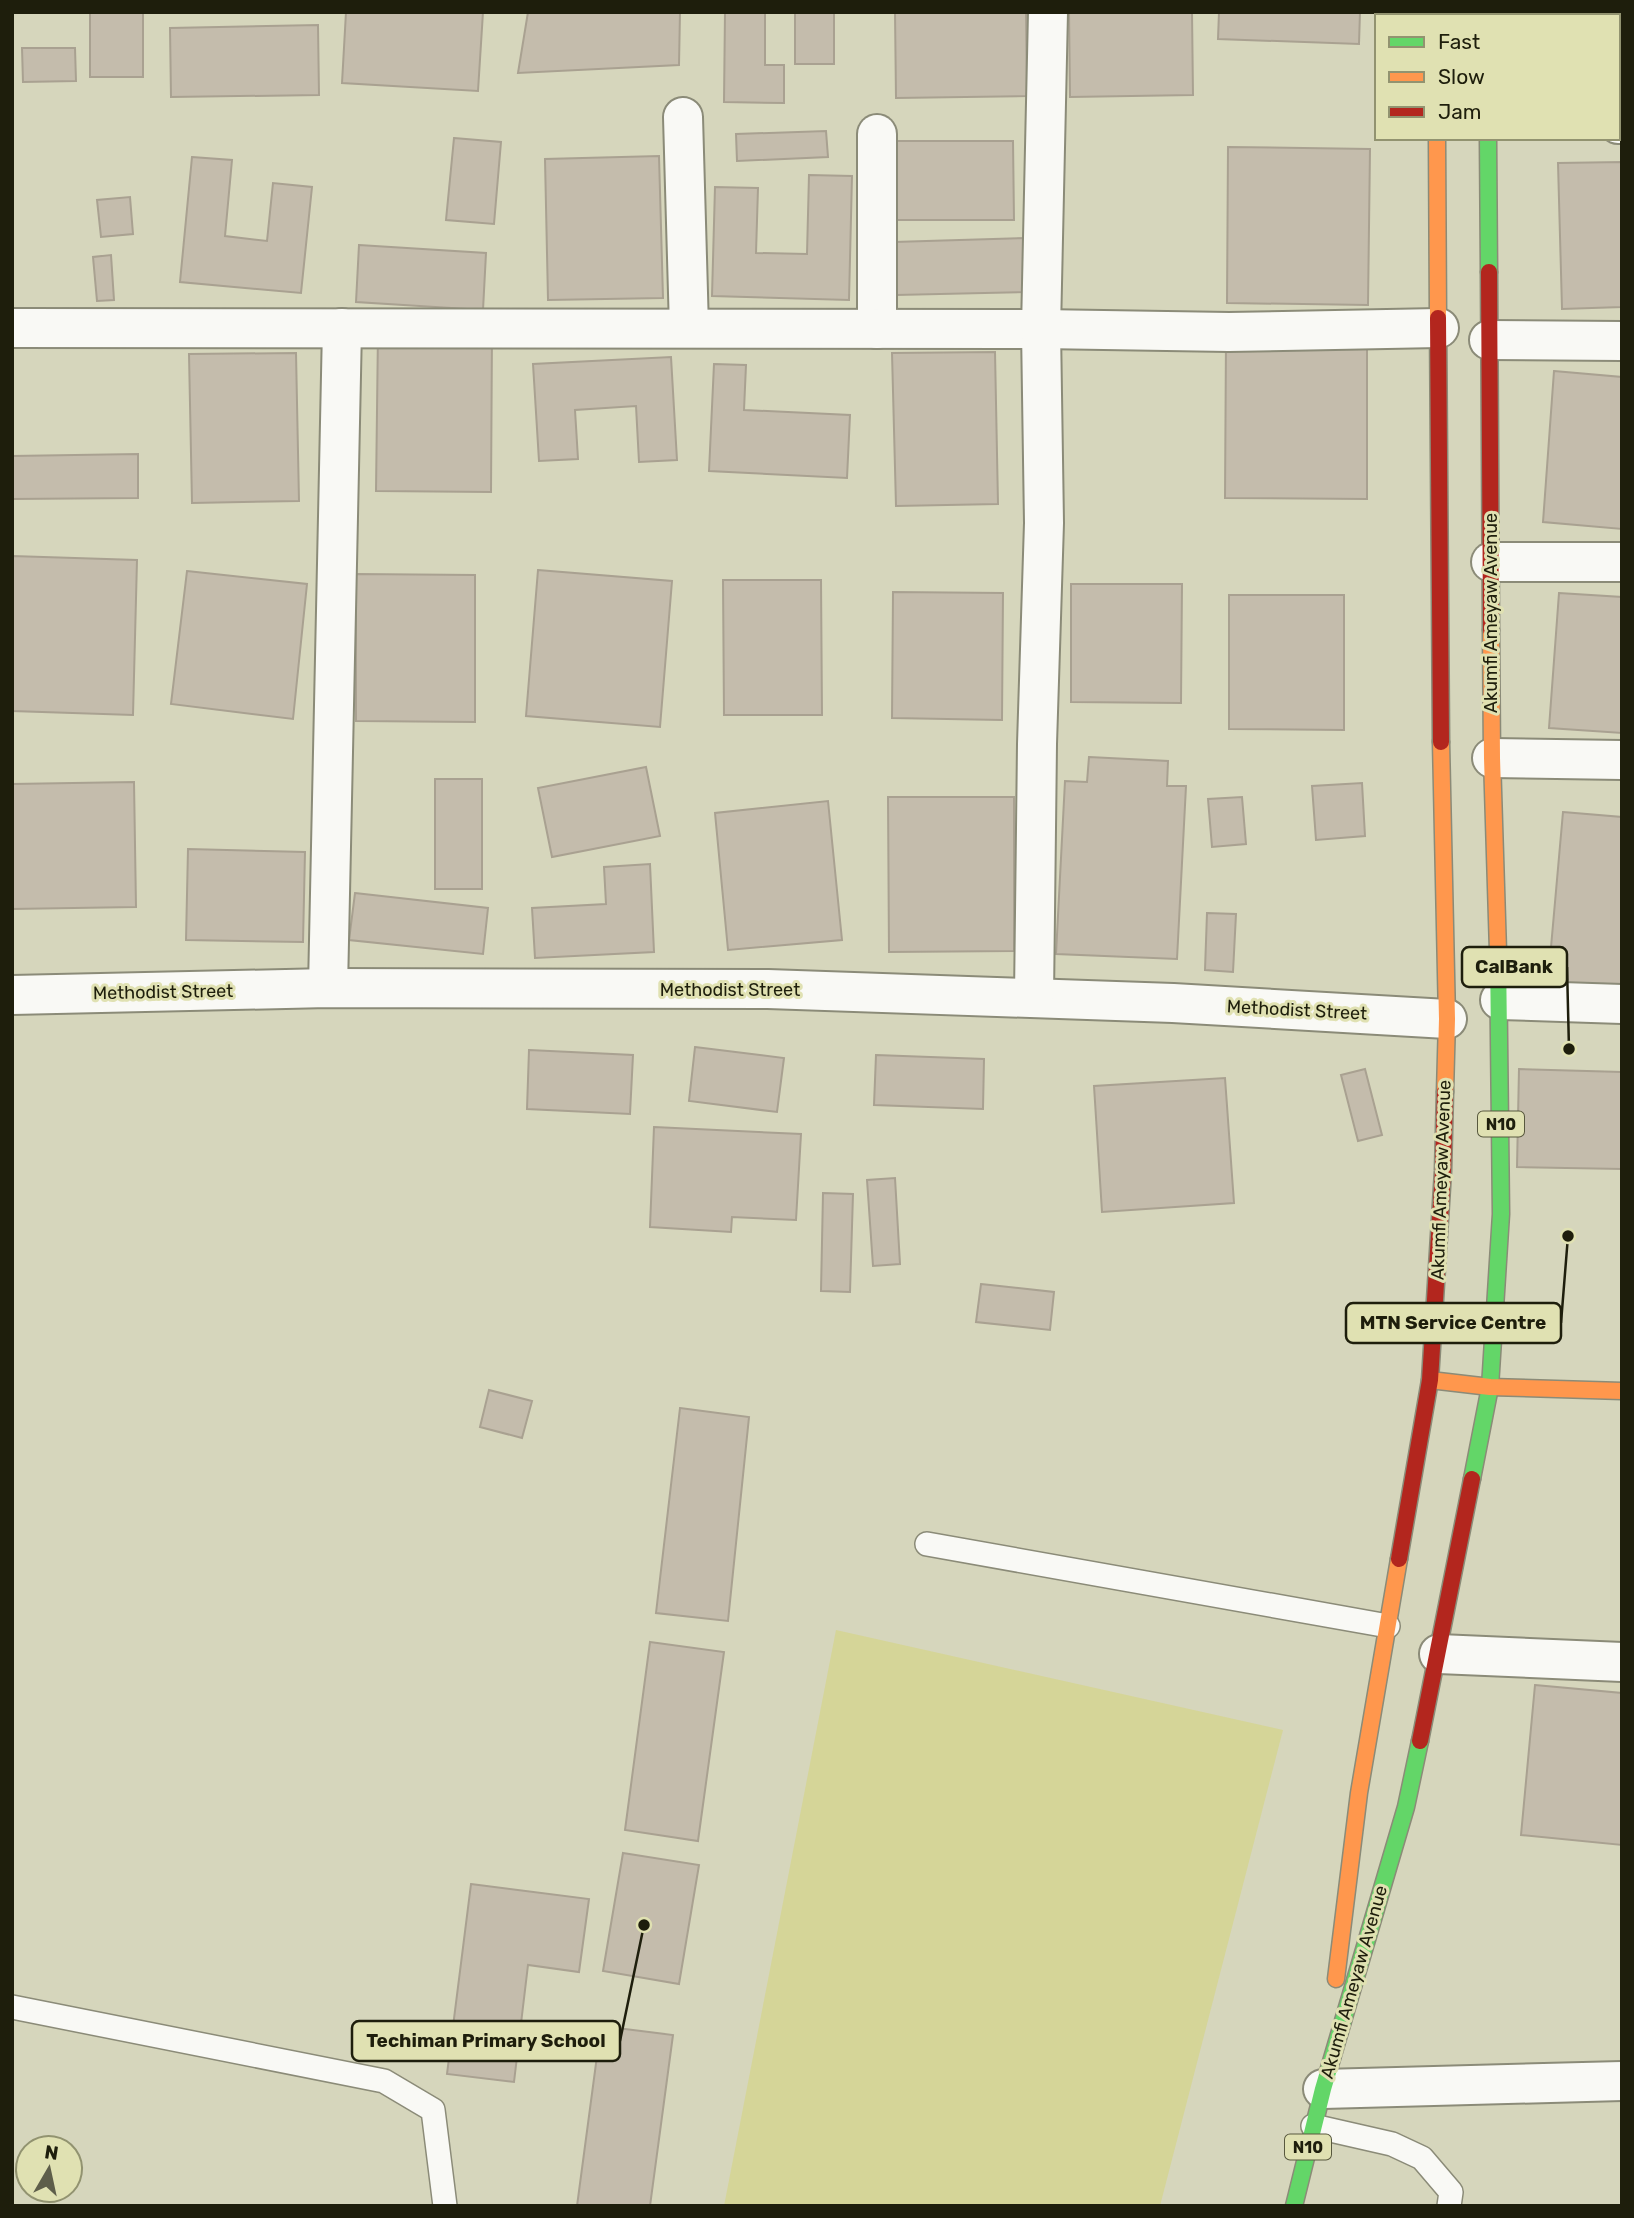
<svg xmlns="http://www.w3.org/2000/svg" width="1634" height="2218" font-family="Rubik,sans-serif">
  <rect width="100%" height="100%" fill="#d6d6bc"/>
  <polygon fill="#d5d598" points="836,1630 1283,1730 1160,2206 724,2206"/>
  <g fill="#c4bcac" stroke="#a9a191" stroke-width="2">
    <rect x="90" y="12" width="53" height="65"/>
    <polygon points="346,12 483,12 478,91 342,83"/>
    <polygon points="528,12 680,12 679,65 518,73"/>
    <polygon points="725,12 765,12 765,65 784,65 784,103 724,102"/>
    <rect x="795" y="12" width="39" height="52"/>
    <polygon points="895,12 1026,12 1027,96 896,98"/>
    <polygon points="1069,12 1192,12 1193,95 1070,97"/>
    <polygon points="1219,12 1360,12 1359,44 1218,39"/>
    <polygon points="318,25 319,95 171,97 170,28"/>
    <polygon points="22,48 75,48 76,81 23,82"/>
    <polygon points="826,131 828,157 737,161 736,134"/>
    <polygon points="454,138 501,142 494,224 446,220"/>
    <polygon points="886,141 1013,141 1014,220 887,220"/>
    <polygon points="1228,147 1370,149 1368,305 1227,303"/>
    <polygon points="659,156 663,298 548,300 545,159"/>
    <polygon points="192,157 232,160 225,236 267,241 273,183 312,187 301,293 180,282"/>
    <polygon points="1622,162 1622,307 1562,309 1558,163"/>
    <polygon points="809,175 852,176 849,300 712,296 715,187 758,188 756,253 807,254"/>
    <polygon points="130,197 133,234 101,237 97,200"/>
    <polygon points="1026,238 1027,292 896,295 894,242"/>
    <polygon points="359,245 486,253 483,310 356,302"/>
    <polygon points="111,255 114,300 97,301 93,257"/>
    <polygon points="378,331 492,332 491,492 376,491"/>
    <polygon points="1226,339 1367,340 1367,499 1225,498"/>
    <polygon points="995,352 998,504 896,506 892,353"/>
    <polygon points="296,353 299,501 192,503 189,354"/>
    <polygon points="671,357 677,460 639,462 636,406 575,410 578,459 539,461 533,364"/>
    <polygon points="714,364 746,365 744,410 850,415 847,478 709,471"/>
    <polygon points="1554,371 1622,377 1622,529 1543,522"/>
    <polygon points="138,454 138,498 12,499 12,456"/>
    <polygon points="12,556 137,560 133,715 12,711"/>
    <polygon points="538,570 672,581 660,727 526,716"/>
    <polygon points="187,571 307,584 293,719 171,704"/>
    <polygon points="356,574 475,575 475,722 356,721"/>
    <polygon points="723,580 821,580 822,715 724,715"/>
    <polygon points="1071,584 1182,584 1181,703 1071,702"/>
    <polygon points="893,592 1003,593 1002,720 892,718"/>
    <polygon points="1559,593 1622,597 1622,733 1549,728"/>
    <polygon points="1229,595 1344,595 1344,730 1229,729"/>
    <polygon points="1089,757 1168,761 1167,786 1186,786 1177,959 1056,954 1065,781 1087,782"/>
    <polygon points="646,767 660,836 552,857 538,788"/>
    <rect x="435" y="779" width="47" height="110"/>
    <polygon points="134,782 136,907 12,909 12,784"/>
    <polygon points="1362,783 1365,836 1316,840 1312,786"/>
    <polygon points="888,797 1014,797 1014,951 889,952"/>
    <polygon points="1242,797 1246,844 1212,847 1208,799"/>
    <polygon points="828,801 842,940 728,950 715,813"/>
    <polygon points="1563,812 1622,817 1622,988 1548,981"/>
    <polygon points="188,849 305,852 303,942 186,940"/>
    <polygon points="650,864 654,952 535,958 532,908 606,904 604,867"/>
    <polygon points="355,893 488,908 483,954 349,940"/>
    <polygon points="1207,913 1236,914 1233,972 1205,970"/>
    <polygon points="695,1047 784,1058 777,1112 689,1101"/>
    <polygon points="529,1050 633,1055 630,1114 527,1109"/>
    <polygon points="876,1055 984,1059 983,1109 874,1105"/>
    <polygon points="1365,1069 1382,1135 1358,1141 1341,1075"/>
    <polygon points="1519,1069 1622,1072 1622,1169 1517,1167"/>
    <polygon points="1225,1078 1234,1203 1102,1212 1094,1086"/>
    <polygon points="654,1127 801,1134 796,1220 732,1217 731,1232 650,1227"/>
    <polygon points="895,1178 900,1264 873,1266 867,1180"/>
    <polygon points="823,1193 853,1194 850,1292 821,1291"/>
    <polygon points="981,1284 1054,1292 1050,1330 976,1322"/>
    <polygon points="489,1390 532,1401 522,1438 480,1427"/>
    <polygon points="680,1408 749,1417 728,1621 656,1613"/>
    <polygon points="650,1642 724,1652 698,1841 625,1830"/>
    <polygon points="1535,1685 1622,1693 1622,1845 1521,1835"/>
    <polygon points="623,1853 699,1865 679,1984 603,1971"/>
    <polygon points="471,1884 589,1899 579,1972 528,1965 514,2082 447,2074"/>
    <polygon points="601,2026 673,2035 650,2206 577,2206"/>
  </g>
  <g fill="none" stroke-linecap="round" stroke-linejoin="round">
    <g stroke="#8b8b78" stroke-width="26">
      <g id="lane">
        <polyline points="927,1544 1388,1626"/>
        <polyline points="12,2007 384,2081 433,2110 445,2206"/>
        <polyline points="1313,2126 1392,2144 1422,2158 1451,2192 1449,2206"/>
      </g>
    </g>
    <g stroke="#8b8b78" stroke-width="42">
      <g id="street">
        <polyline points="683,117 689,328"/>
        <polyline points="1618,124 1622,124"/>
        <polyline points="877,134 877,329"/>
        <polyline points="12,328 1041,329 1229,332 1439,328"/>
        <polyline points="1489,340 1622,341"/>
        <polyline points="1491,562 1622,562"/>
        <polyline points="1492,758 1622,760"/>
        <polyline points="328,988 342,328"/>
        <polyline points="12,995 328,988 768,989 1173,1003 1447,1019"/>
        <polyline points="1034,997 1037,744 1044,523 1041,329 1048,12"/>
        <polyline points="1500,1000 1622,1004"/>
        <polyline points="1439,1654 1622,1662"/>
        <polyline points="1323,2089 1622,2081"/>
      </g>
    </g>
    <g stroke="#8b8b78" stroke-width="19">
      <g id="fast">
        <polyline points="1488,138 1489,272"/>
        <polyline points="1472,1479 1490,1387 1501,1214 1498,951"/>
        <polyline points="1294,2206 1323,2089 1406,1807 1420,1741"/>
      </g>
    </g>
    <g stroke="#8b8b78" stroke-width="19">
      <g id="slow">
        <polyline points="1489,12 1489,16"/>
        <polyline points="1437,138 1438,318"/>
        <polyline points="1491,630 1492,758 1498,951"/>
        <polyline points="1441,742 1447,1019 1445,1092"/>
        <polyline points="1430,1380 1490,1387 1622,1391"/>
        <polyline points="1336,1979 1359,1793 1399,1559"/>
      </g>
    </g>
    <g stroke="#8b8b78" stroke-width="19">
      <g id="jam">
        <polyline points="1435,12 1436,16"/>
        <polyline points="1489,272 1491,630"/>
        <polyline points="1438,318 1441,742"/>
        <polyline points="1399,1559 1430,1380 1443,1171 1445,1092"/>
        <polyline points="1420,1741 1472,1479"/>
      </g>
    </g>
    <use href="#lane" stroke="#f9f9f5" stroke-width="23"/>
    <use href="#street" stroke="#f9f9f5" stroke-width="38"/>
    <use href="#fast" stroke="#63d668" stroke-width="16"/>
    <use href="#slow" stroke="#ff974d" stroke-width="16"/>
    <use href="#jam" stroke="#b3261e" stroke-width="16"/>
  </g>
  <g text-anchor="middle" stroke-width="6" stroke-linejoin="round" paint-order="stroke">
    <g fill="#e0e1b2" stroke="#58583e" stroke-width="2">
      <rect x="1478" y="1111.5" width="46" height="25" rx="5"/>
      <rect x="1285" y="2134.5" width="46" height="25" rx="5"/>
    </g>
    <g font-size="16" font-weight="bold" fill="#1e1e0c">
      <text x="1501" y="1130">N10</text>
      <text x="1308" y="2153">N10</text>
    </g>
    <g font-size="18" fill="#1e1e0c" stroke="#e0e1b2">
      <text transform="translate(1491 613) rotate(-90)" y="6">Akumfi Ameyaw Avenue</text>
      <text x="730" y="996">Methodist Street</text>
      <text transform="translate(163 992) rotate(-1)" y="6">Methodist Street</text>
      <text transform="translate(1297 1010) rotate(3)" y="6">Methodist Street</text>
      <text transform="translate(1441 1180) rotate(-88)" y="6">Akumfi Ameyaw Avenue</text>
      <text transform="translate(1354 1982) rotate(-74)" y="6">Akumfi Ameyaw Avenue</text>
    </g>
  </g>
  <path fill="none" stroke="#1e1e0c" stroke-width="2.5" d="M1569 1049L1567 967M1568 1236L1561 1323M644 1925L620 2041"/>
  <g fill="#1e1e0c" stroke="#e0e1b2" stroke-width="2.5">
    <circle cx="1569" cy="1049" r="7"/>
    <circle cx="1568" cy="1236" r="7"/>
    <circle cx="644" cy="1925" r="7"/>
  </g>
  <g fill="#e0e1b2" stroke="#1e1e0c" stroke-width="2.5">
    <rect x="1462" y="947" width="105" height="40" rx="7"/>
    <rect x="1346" y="1303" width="215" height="40" rx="7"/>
    <rect x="352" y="2021" width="268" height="40" rx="7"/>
  </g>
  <g font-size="19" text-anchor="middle" font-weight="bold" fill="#1e1e0c">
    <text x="1514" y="973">CalBank</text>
    <text x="1453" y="1329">MTN Service Centre</text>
    <text x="486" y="2047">Techiman Primary School</text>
  </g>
  <rect width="1634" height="2218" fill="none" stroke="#1e1e0c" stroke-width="28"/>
  <rect x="1375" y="14" width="245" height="126" fill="#e0e1b2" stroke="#929370" stroke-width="2"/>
  <rect x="1389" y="37" width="35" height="10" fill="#63d668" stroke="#929370" stroke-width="2"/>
  <text x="1438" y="49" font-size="21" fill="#1e1e0c">Fast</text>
  <rect x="1389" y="72" width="35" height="10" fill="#ff974d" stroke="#929370" stroke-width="2"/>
  <text x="1438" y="84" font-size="21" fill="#1e1e0c">Slow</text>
  <rect x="1389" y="107" width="35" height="10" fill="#b3261e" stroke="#929370" stroke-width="2"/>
  <text x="1438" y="119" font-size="21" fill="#1e1e0c">Jam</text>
  <g transform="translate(49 2169) rotate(9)"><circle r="33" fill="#e0e1b2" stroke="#929370" stroke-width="2"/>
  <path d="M0-5L12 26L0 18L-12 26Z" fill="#5e5e4a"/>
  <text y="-10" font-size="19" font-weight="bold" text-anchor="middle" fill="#1e1e0c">N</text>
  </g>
</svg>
